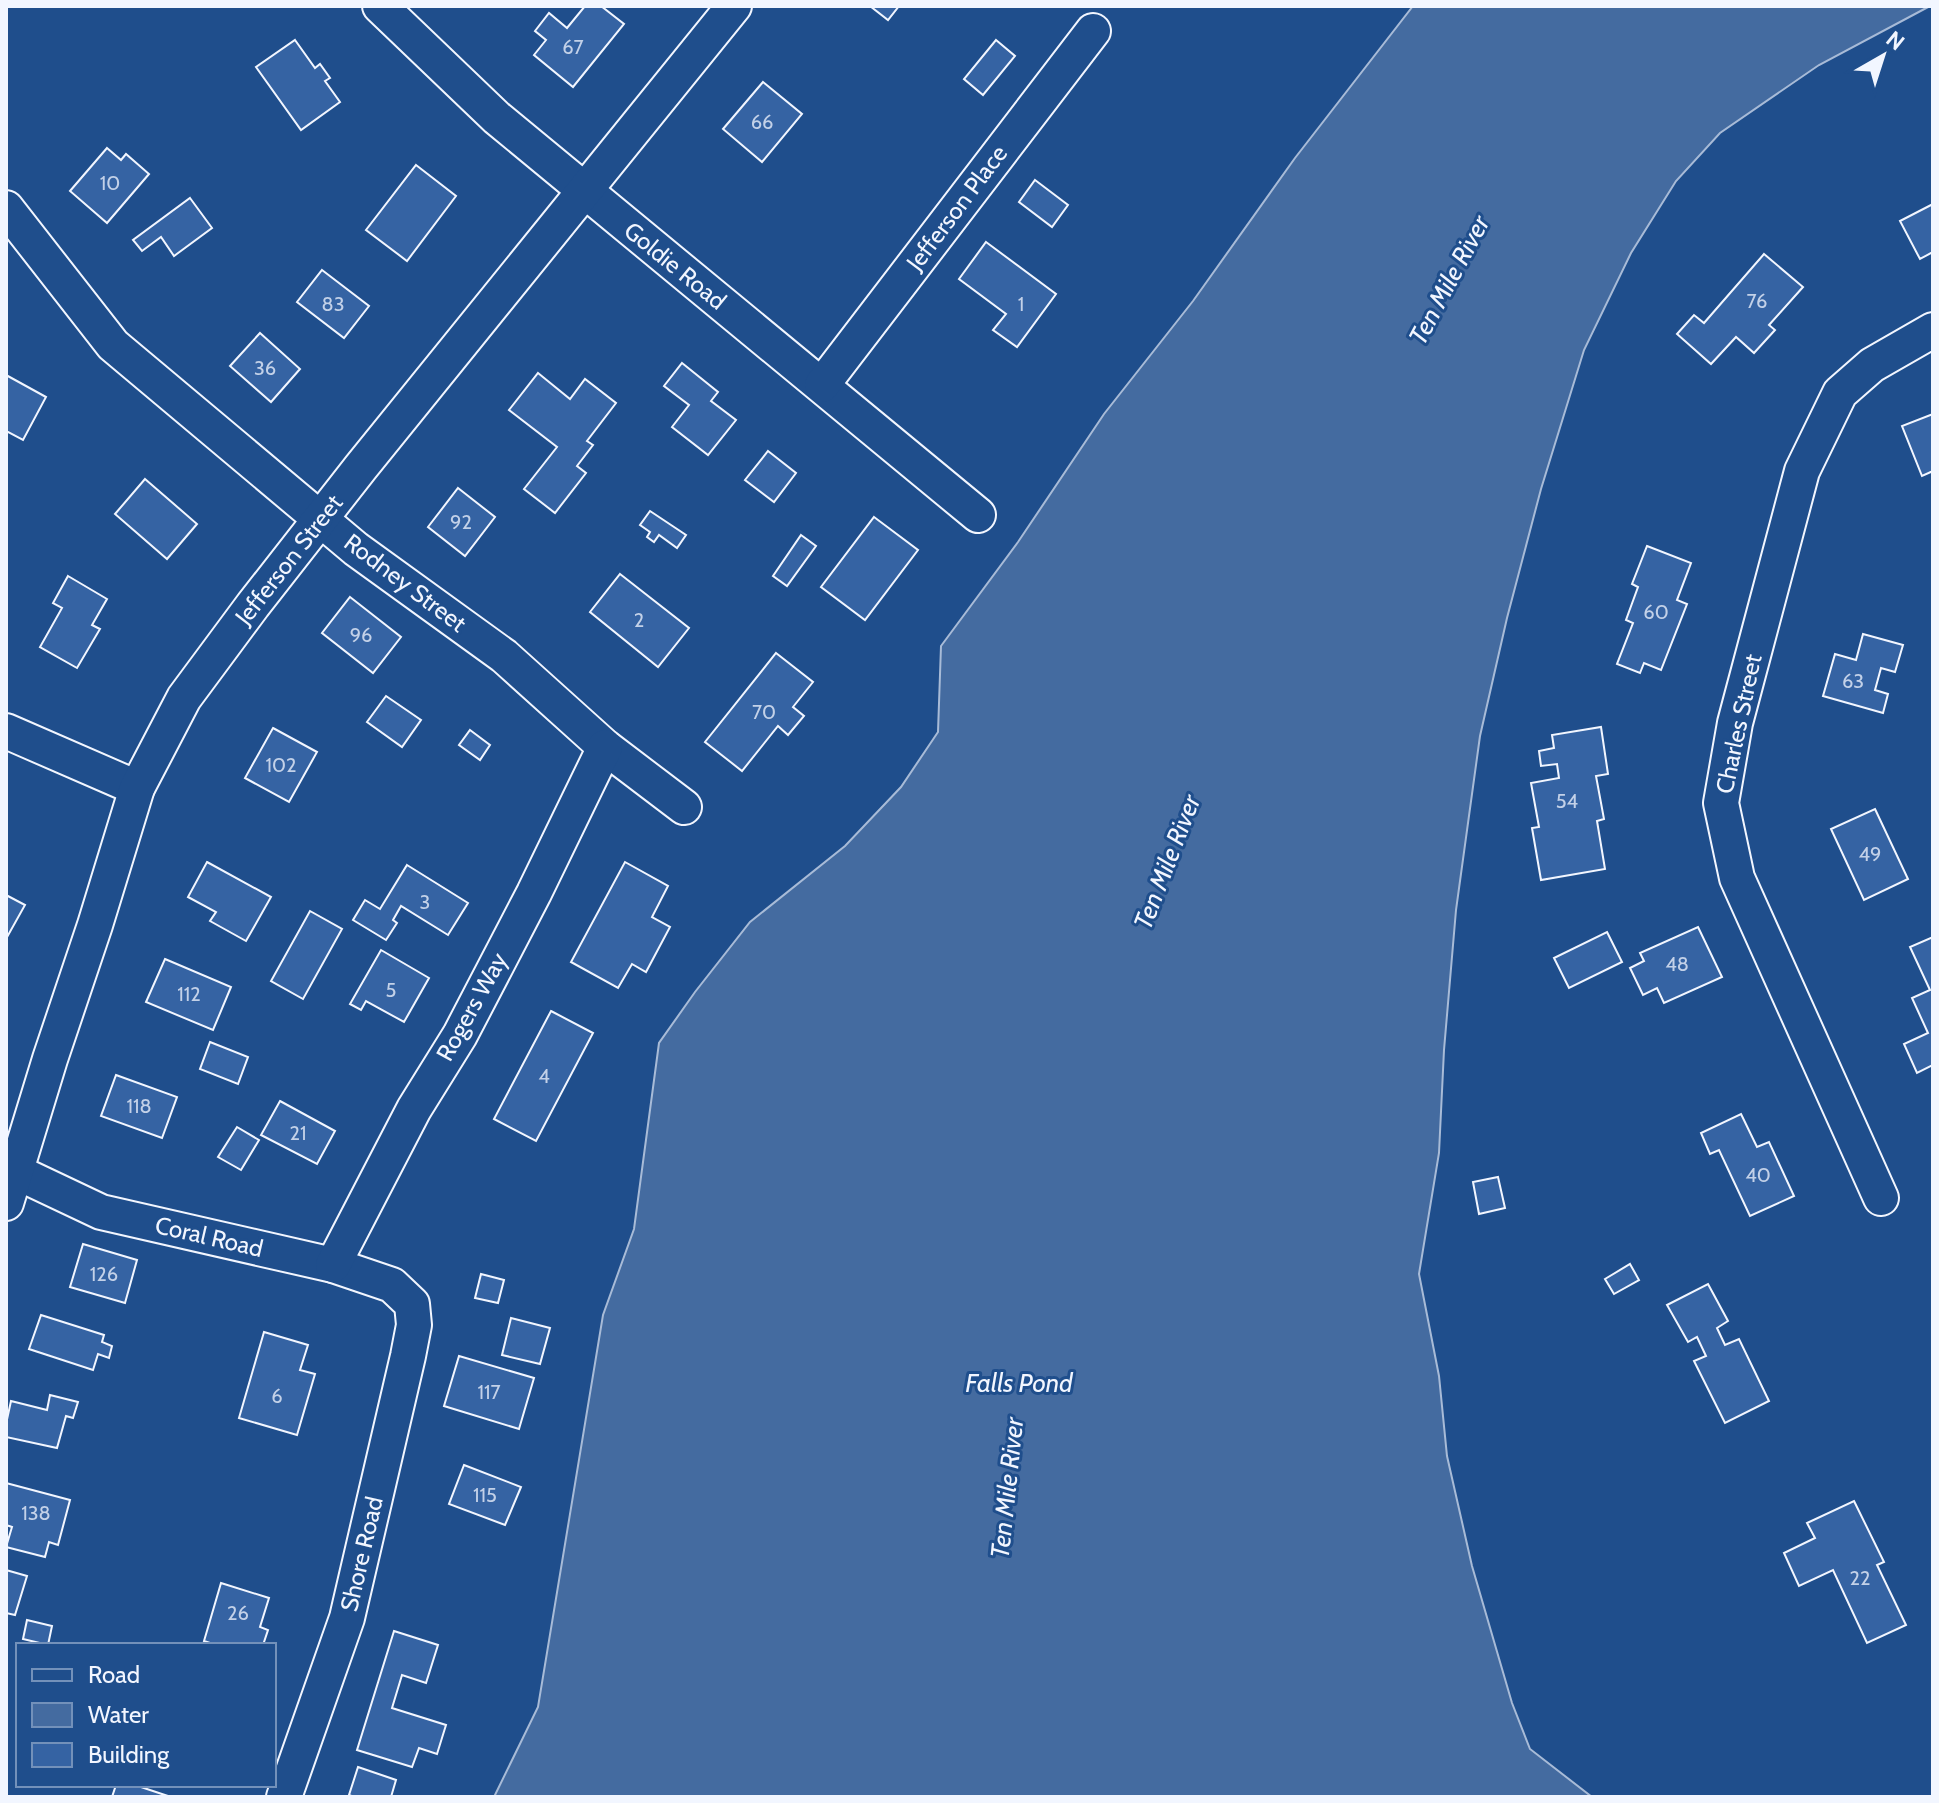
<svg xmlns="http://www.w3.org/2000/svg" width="1939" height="1803" font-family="Cabin,sans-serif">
  <rect width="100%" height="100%" fill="#1f4e8c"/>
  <polygon fill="#446ba0" stroke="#a8bbd7" stroke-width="2" points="1413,6 1930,6 1819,65 1720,133 1676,181 1631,253 1584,350 1541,489 1507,618 1480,736 1456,910 1444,1050 1439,1153 1419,1274 1439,1376 1447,1456 1472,1566 1512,1703 1530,1749 1592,1797 494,1797 538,1707 603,1315 634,1229 659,1043 695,992 750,922 845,846 901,787 938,732 941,646 1018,542 1104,414 1193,301 1295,158"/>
  <g fill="#3563a3" stroke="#f2f6ff" stroke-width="2">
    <polygon points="585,6 601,6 624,24 573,87 534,55 546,40 535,31 549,13 567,28"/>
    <polygon points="870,6 899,6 888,20"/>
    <polygon points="295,40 315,68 320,64 330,78 325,81 340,102 301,130 256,67"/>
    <polygon points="996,40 1015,56 983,95 964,79"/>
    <polygon points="763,82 802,114 762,162 723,129"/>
    <polygon points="107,148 121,160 126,154 149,174 107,223 70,191"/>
    <polygon points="416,165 456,196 407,261 366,230"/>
    <polygon points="1035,180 1068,205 1052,227 1019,202"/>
    <polygon points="190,198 212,228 174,256 161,237 142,251 133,240"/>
    <polygon points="1933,204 1933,252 1920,259 1900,221"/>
    <polygon points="986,242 1056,294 1017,347 993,330 1006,314 959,279"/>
    <polygon points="1764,254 1803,287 1769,325 1775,330 1754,353 1736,337 1711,364 1677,334 1694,315 1704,323"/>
    <polygon points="322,270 369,306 344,338 297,302"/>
    <polygon points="260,333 300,369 271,402 230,366"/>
    <polygon points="682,363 718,392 711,401 736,420 708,455 672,427 689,405 664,386"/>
    <polygon points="538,373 570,399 585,379 616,403 587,441 593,445 577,466 586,473 555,513 524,489 557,447 509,410"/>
    <polygon points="6,375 46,397 23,440 6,431"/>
    <polygon points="1933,414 1933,471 1922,476 1902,426"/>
    <polygon points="768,451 796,473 774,502 745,480"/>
    <polygon points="145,479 197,524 167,559 115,514"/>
    <polygon points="458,488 495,517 465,556 428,527"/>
    <polygon points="650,511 686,535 677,548 659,535 654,542 647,537 650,532 640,525"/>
    <polygon points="874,517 918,550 865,620 821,587"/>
    <polygon points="801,535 816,546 787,586 773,576"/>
    <polygon points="1647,546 1691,563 1677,600 1687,604 1661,670 1644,663 1640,673 1617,664 1633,623 1626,620 1638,587 1632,584"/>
    <polygon points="620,574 689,628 658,667 590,612"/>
    <polygon points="68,576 107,599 92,625 100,629 77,668 40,647 62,608 53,603"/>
    <polygon points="350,597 401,637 373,673 322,633"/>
    <polygon points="1863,634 1903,645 1895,672 1881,668 1875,690 1888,694 1883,713 1823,696 1835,654 1856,660"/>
    <polygon points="776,653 813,682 793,707 804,716 788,735 778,726 742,771 705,742"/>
    <polygon points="386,696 421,720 402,747 367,722"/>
    <polygon points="1601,727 1608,774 1596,776 1604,819 1597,821 1605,869 1541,880 1532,828 1539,827 1531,783 1559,778 1557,764 1541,766 1539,751 1554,748 1552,735"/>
    <polygon points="273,728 317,752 289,802 245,778"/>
    <polygon points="470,730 490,745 480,760 459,745"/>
    <polygon points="1875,809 1908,879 1864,900 1831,829"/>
    <polygon points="207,862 271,897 246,941 210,921 216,912 188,897"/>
    <polygon points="625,862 668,886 652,917 670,927 646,972 632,964 618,988 571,962"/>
    <polygon points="407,865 468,903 448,935 401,906 393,920 397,923 386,940 353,920 365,900 380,909"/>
    <polygon points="6,895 25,905 6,939"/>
    <polygon points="310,911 342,929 303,999 271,981"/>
    <polygon points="1698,927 1722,977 1664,1003 1657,988 1643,995 1630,968 1644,961 1640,953"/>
    <polygon points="1607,932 1622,962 1569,988 1554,958"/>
    <polygon points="1933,937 1933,1065 1917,1073 1904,1044 1928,1033 1912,998 1930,990 1910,947"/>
    <polygon points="381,950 429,978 404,1022 366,1001 361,1010 350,1004"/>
    <polygon points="165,959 231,987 213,1030 146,1002"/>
    <polygon points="551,1011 593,1033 536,1141 494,1119"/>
    <polygon points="210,1042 248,1057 238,1084 200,1069"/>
    <polygon points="116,1075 177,1097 162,1138 101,1116"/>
    <polygon points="280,1101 335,1131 317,1164 261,1135"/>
    <polygon points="1741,1114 1757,1147 1769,1142 1794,1196 1750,1216 1719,1150 1710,1154 1701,1133"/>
    <polygon points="237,1127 259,1140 241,1170 218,1157"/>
    <polygon points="1498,1177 1505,1208 1479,1214 1473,1182"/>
    <polygon points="83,1244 137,1260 125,1303 70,1287"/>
    <polygon points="1630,1264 1639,1280 1614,1294 1605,1279"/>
    <polygon points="481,1274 504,1280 498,1303 475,1298"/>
    <polygon points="1708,1284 1728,1321 1717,1328 1725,1345 1739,1339 1769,1401 1725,1423 1694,1361 1706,1356 1697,1337 1688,1342 1667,1305"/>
    <polygon points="41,1315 104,1335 102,1342 112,1346 109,1358 98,1354 93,1370 29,1349"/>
    <polygon points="511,1318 550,1328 540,1364 502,1355"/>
    <polygon points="264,1332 308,1345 300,1370 315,1374 297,1435 239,1418"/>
    <polygon points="459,1356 534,1378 519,1429 444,1406"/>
    <polygon points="50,1395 78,1402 73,1418 66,1416 57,1448 6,1437 6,1424 11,1401 47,1410"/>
    <polygon points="464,1465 521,1487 505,1525 449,1504"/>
    <polygon points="6,1483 70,1500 58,1545 49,1542 45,1557 6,1547 12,1527 6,1525"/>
    <polygon points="1854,1501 1884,1562 1877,1565 1906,1625 1867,1643 1833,1570 1799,1586 1784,1553 1815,1538 1807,1523"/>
    <polygon points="6,1570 27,1576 15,1615 6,1613"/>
    <polygon points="221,1583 269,1598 260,1627 268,1630 263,1645 216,1645 204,1641"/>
    <polygon points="27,1620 52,1626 48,1645 23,1639"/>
    <polygon points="394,1631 438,1645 426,1683 402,1675 392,1708 446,1725 437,1754 419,1748 412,1767 357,1750"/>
    <polygon points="358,1767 396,1780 391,1797 354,1797 349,1795"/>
    <polygon points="116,1785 135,1785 171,1797 112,1797"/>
  </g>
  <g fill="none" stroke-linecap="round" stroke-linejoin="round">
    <g stroke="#f2f6ff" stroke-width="38">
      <g id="minor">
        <polyline points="380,6 497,118 978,515"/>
        <polyline points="6,208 113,345 356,549 504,656 605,747 684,807"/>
        <polyline points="822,385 1093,31"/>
        <polyline points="6,731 137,788"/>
        <polyline points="6,1167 101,1212 333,1265 392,1285 412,1304 414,1325 408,1356 347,1618 284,1797"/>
        <polyline points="1881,1198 1737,878 1721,803 1735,723 1802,471 1840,393 1872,365 1933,330"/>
        <polyline points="6,1203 50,1059 95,925 137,788 184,698 253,605 361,467 734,6"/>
        <polyline points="333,1265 414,1109 460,1035 534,893 605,747"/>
      </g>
    </g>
    <use href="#minor" stroke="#1f4e8c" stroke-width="34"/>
  </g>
  <g text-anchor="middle" stroke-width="6" stroke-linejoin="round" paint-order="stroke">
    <g font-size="20" fill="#c3d1e8">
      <text x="573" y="54">67</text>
      <text x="762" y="129">66</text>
      <text x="110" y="190">10</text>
      <text x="1757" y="308">76</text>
      <text x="333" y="311">83</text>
      <text x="1021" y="311">1</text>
      <text x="265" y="375">36</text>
      <text x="461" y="529">92</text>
      <text x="1656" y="619">60</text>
      <text x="639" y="627">2</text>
      <text x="361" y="642">96</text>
      <text x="1853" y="688">63</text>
      <text x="764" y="719">70</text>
      <text x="281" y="772">102</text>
      <text x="1567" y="808">54</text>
      <text x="1870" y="861">49</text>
      <text x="425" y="909">3</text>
      <text x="1677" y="971">48</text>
      <text x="391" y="997">5</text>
      <text x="189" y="1001">112</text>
      <text x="544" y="1083">4</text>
      <text x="139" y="1113">118</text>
      <text x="298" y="1140">21</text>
      <text x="1758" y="1182">40</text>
      <text x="104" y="1281">126</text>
      <text x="489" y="1399">117</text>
      <text x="277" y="1403">6</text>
      <text x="485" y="1502">115</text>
      <text x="36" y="1520">138</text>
      <text x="1860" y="1585">22</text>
      <text x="238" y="1620">26</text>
    </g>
    <g font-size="24" fill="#f2f6ff" stroke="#1f4e8c">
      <text transform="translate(957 208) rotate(-53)" y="8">Jefferson Place</text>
      <text transform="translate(675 266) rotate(39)" y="8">Goldie Road</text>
      <text transform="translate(289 560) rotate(-52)" y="8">Jefferson Street</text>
      <text transform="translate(405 583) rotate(37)" y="8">Rodney Street</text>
      <text transform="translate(1739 724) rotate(-78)" y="8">Charles Street</text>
      <text transform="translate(472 1007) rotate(-61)" y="8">Rogers Way</text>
      <text transform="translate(209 1237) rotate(13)" y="8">Coral Road</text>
      <text transform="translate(362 1554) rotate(-77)" y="8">Shore Road</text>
    </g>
    <g font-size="26" font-style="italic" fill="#f2f6ff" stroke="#1f4e8c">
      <text transform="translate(1449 280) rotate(-62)" y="9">Ten Mile River</text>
      <text transform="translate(1167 862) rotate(-69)" y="9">Ten Mile River</text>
      <text x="1019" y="1392">Falls Pond</text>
      <text transform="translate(1007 1488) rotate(-84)" y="9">Ten Mile River</text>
    </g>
  </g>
  <rect width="1939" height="1803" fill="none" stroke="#f2f6ff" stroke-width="16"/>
  <rect x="16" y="1643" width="260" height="144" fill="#1f4e8c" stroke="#7391ba" stroke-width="2"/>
  <rect x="32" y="1669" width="40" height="12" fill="#1f4e8c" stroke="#7391ba" stroke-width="2"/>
  <text x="88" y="1683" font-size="24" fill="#f2f6ff">Road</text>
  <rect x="32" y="1703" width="40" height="24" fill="#446ba0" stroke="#7391ba" stroke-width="2"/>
  <text x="88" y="1723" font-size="24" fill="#f2f6ff">Water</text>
  <rect x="32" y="1743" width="40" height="24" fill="#3563a3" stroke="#7391ba" stroke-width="2"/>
  <text x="88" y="1763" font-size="24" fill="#f2f6ff">Building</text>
  <g transform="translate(1883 56) rotate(39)" stroke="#1f4e8c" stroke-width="6" paint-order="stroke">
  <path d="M0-6L14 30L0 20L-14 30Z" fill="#f2f6ff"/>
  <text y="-12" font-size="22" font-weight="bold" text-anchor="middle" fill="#f2f6ff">N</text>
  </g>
</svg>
